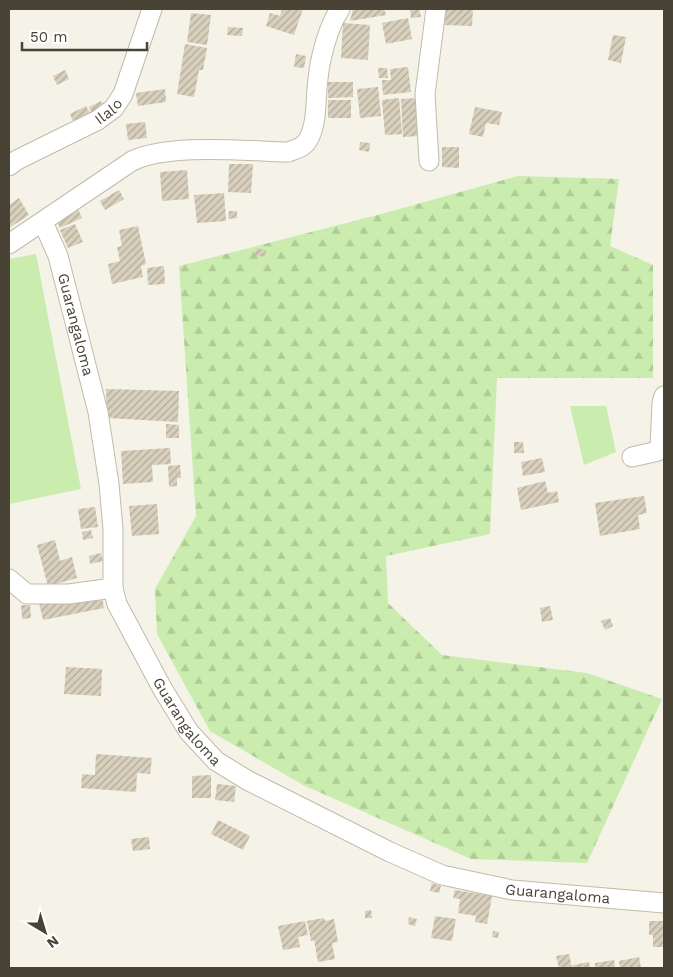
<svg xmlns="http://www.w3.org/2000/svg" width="673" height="977" font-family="'Work Sans',sans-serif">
  <defs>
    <pattern id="forest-firs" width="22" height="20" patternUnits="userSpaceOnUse" patternTransform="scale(1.25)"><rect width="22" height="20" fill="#caecae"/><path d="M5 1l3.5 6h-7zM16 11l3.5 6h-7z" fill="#afcc96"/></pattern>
    <pattern id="building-hatch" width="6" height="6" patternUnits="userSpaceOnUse" patternTransform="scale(1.25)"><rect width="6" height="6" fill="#d8cfbc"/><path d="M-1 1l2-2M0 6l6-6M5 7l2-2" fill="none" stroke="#b1aa9a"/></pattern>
  </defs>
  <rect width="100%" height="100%" fill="#f5f2e8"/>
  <polygon fill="url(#forest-firs)" points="518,176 619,179 610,246 653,265 653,378 497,378 490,534 386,556 388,603 442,655 587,673 662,699 587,863 471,859 303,785 210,731 157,634 155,589 196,516 179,266 385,213"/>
  <g fill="#caecae">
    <polygon points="36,254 81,489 9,504 9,259"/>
    <polygon points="570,406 606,406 616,452 584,465"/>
  </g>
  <g fill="url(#building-hatch)">
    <polygon points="282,9 303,9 294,35 266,26 270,13 280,16"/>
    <polygon points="353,9 384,9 386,15 350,21"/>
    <polygon points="410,9 419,9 421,17 411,18"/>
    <polygon points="445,9 473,9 472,26 444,25"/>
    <polygon points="191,13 211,15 207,45 187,42"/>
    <polygon points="408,18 412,39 386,44 382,23"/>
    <polygon points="343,23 370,25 368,60 341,58"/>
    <polygon points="228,27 243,28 242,36 227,35"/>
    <polygon points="613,35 626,37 621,63 608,60"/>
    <polygon points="185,44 207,48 203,70 199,70 194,97 177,94"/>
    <polygon points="296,54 306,56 304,68 294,67"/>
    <polygon points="408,67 411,92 383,95 382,80 391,80 390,69"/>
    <polygon points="378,68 387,68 388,78 379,78"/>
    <polygon points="65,70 69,79 57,85 53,76"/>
    <polygon points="328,82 353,82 353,97 328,98"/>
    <polygon points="378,87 381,116 360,118 357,89"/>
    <polygon points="165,89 166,102 138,106 136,93"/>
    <polygon points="399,98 402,134 385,135 382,100"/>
    <polygon points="417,98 419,136 403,137 401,99"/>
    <rect x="328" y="100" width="23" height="18"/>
    <polygon points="101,101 105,108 92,114 89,107"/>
    <polygon points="86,106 90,113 73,121 70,114"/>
    <polygon points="475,107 502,112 499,125 486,123 483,137 469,134"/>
    <polygon points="145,122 147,138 128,140 126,124"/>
    <polygon points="360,142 370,143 369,152 359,150"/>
    <polygon points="442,147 459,147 459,168 442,167"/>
    <polygon points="229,164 253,164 251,193 228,192"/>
    <polygon points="187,170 189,199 162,201 160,172"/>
    <polygon points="119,190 124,199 105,210 100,201"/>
    <polygon points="224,193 226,221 197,223 194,195"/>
    <polygon points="19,198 29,215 9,228 9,205"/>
    <polygon points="78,209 82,218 60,228 56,219"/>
    <polygon points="229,211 237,211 237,218 228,219"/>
    <polygon points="75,224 83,242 68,248 60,230"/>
    <polygon points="138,226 146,264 141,266 143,277 112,284 108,264 120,261 117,247 122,246 119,230"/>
    <polygon points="256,248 266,250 265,257 255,255"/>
    <polygon points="164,266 165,284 148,285 147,268"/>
    <polygon points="106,389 179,391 178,422 107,418"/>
    <polygon points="166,424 179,425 179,438 166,438"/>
    <polygon points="514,442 523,442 524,453 514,453"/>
    <polygon points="170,448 171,464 152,465 153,482 123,484 121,451"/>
    <polygon points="542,458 545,472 523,476 521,462"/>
    <polygon points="180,465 181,478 177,478 177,486 169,487 168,466"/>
    <polygon points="545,481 548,493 557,491 559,502 521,510 517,488"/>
    <polygon points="644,496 647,513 638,515 640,529 600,536 595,503"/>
    <polygon points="157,504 159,534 132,536 129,506"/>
    <polygon points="95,507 98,527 81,529 78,509"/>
    <polygon points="91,530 93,538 83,540 82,532"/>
    <polygon points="55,540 60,561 72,557 77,578 48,586 37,545"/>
    <polygon points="101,553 103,561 90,564 89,556"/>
    <polygon points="101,591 104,608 43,620 39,603"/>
    <polygon points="21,605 30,605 31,618 22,619"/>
    <polygon points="550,606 553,620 542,622 540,608"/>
    <polygon points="610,618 613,626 605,630 601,621"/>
    <polygon points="66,667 102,669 101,696 64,694"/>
    <polygon points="96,754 152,758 150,774 137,773 136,792 81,788 82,774 95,775"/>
    <polygon points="211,775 211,798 192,798 192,776"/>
    <polygon points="217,784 236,786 234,802 215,800"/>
    <polygon points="218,820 250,836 243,850 211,834"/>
    <polygon points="149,837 150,849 133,851 131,839"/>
    <polygon points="432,883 441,886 439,893 430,891"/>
    <polygon points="455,890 492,896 487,924 475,922 476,916 458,913 460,899 453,898"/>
    <polygon points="371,910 372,918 365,918 365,911"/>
    <polygon points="435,916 456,919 452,941 431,938"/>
    <polygon points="409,917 417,919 415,926 408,924"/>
    <polygon points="324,918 325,921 334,919 338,942 332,943 335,959 318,962 314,940 311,941 307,921"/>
    <polygon points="305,921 308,935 298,937 300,947 283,950 278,926"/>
    <polygon points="649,921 664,921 664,947 653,947 653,935 649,935"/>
    <polygon points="493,931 499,932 498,938 492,937"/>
    <polygon points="569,954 572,968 559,968 556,956"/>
    <polygon points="639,957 641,968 620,968 619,961"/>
    <polygon points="614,960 615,968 595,968 595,963"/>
    <polygon points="589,962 590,968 573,968 573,965"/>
  </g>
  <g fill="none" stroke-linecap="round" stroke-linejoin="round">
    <g stroke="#c2bba9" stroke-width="21">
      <g id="minor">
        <polyline points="429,161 425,94 436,9"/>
        <path id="s1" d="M9,166l8,-6 81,-40 16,-12 9,-14 29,-85"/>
        <path id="s2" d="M43,222l15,34 40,156 11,72 4,45v59l4,16 45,84 27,44 27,29 31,19 143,72 52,23 70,15 152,13"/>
        <path d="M9,244l123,-83c36,-18 114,-10 156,-9 8,-3 15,-4 20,-12 10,-18 7,-41 10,-61 2,-21 10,-52 22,-70"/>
        <polyline points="632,457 658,451 660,449 662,403 664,396"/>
        <polyline points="9,579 27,594 69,594 113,588"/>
      </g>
    </g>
    <use href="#minor" stroke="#fff" stroke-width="19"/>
  </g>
  <g text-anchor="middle" stroke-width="5" stroke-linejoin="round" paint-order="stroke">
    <g font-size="15" fill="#494336" stroke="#fff">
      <text dy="5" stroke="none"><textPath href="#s1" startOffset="114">Ilalo</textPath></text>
      <text dy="5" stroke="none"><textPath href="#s2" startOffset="108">Guarangaloma</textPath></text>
      <text dy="5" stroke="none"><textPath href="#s2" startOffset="529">Guarangaloma</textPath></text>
      <text dy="5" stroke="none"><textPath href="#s2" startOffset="949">Guarangaloma</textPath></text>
    </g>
  </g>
  <rect width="673" height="977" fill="none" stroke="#494336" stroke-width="20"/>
  <g transform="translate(45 932) rotate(142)" stroke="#ffffff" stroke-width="4" paint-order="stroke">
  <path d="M0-4L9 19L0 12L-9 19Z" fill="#494336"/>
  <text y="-8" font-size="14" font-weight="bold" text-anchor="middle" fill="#494336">N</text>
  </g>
  <path d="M22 42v8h125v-8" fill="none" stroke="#494336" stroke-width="2.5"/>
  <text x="30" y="42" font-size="15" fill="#494336" stroke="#ffffff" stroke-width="4" paint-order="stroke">50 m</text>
</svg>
